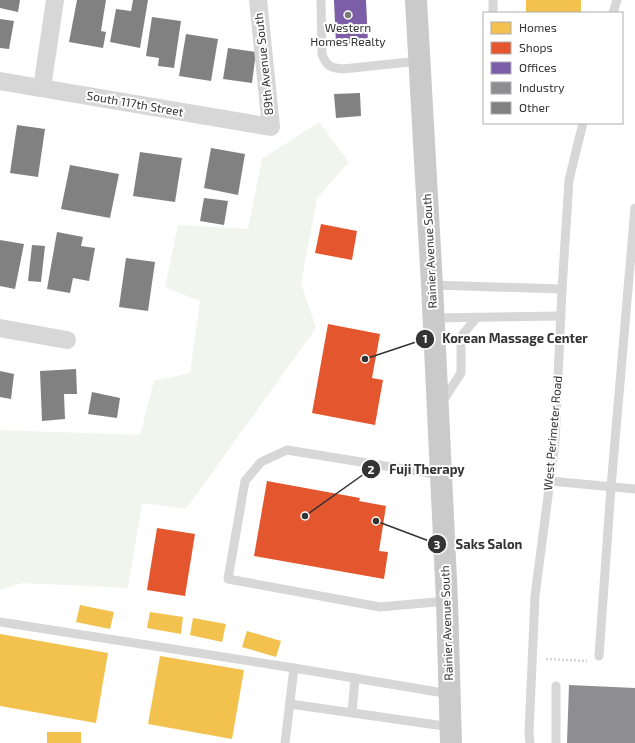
<svg xmlns="http://www.w3.org/2000/svg" width="635" height="743" font-family="'Exo 2',sans-serif">
  <rect width="100%" height="100%" fill="#fff"/>
  <polygon fill="#f1f5ed" points="319,122 349,162 317,198 301,283 316,328 186,509 142,503 128,588 22,583 0,590 0,430 140,435 154,381 190,373 200,301 165,287 178,225 248,229 262,159"/>
  <g fill="#f2c14e">
    <rect x="526" y="0" width="55" height="13"/>
    <polygon points="80,605 114,612 110,629 76,622"/>
    <polygon points="150,612 183,617 181,634 147,628"/>
    <polygon points="193,618 226,624 222,642 190,635"/>
    <polygon points="247,631 281,641 276,657 242,647"/>
    <polygon points="0,634 108,653 96,723 0,706"/>
    <polygon points="160,656 244,670 232,739 148,724"/>
    <rect x="47" y="732" width="34" height="11"/>
  </g>
  <g fill="#e4572e">
    <polygon points="321,224 357,231 352,260 315,253"/>
    <polygon points="328,324 380,334 372,378 383,380 375,425 312,413"/>
    <polygon points="267,481 360,498 359,501 386,506 379,551 388,552 384,579 254,556"/>
    <polygon points="157,528 195,534 185,596 147,590"/>
  </g>
  <polygon fill="#7b5ea7" points="334,0 366,0 368,43 336,45"/>
  <polygon fill="#8d8d92" points="569,685 635,688 635,743 567,743"/>
  <g fill="#818181">
    <polygon points="0,0 20,0 18,12 0,8"/>
    <polygon points="77,0 106,0 101,31 106,32 103,48 69,42"/>
    <polygon points="133,0 148,0 140,48 110,42 116,9 131,11"/>
    <polygon points="152,17 181,21 174,68 158,66 159,58 146,56"/>
    <polygon points="0,19 14,21 9,49 0,48"/>
    <polygon points="186,34 218,39 211,81 179,76"/>
    <polygon points="228,48 256,52 252,83 223,79"/>
    <polygon points="360,93 361,116 336,118 334,94"/>
    <polygon points="17,125 45,129 38,177 10,173"/>
    <polygon points="211,148 245,154 238,195 204,188"/>
    <polygon points="140,152 182,158 175,202 133,196"/>
    <polygon points="70,165 119,174 110,218 61,209"/>
    <polygon points="204,198 228,201 224,225 200,221"/>
    <polygon points="57,232 83,237 81,246 95,248 89,281 73,278 70,293 47,289"/>
    <polygon points="0,240 24,244 15,289 0,286"/>
    <polygon points="32,245 45,246 41,282 28,281"/>
    <polygon points="126,258 155,262 148,311 119,307"/>
    <polygon points="76,369 77,394 64,394 65,419 42,421 40,371"/>
    <polygon points="0,371 14,374 11,399 0,397"/>
    <polygon points="92,392 120,398 117,418 88,414"/>
  </g>
  <g fill="none" stroke-linecap="round" stroke-linejoin="round">
    <polyline stroke="#d6d6d6" stroke-width="2.5" stroke-dasharray="2 2" stroke-linecap="butt" points="546,659 587,661"/>
    <g stroke="#d7d7d7" stroke-width="9">
      <path d="M321,0l1,54c4,12 9,14 21,15l76,-8"/>
      <polyline points="493,0 493,13"/>
      <polyline points="613,13 617,0"/>
      <polyline points="432,285 562,289"/>
      <polyline points="433,318 561,316"/>
      <polyline points="442,402 461,373 461,342 463,334 477,317"/>
      <polyline points="441,475 287,450 261,462 245,481 228,579 380,607 447,601"/>
      <polyline points="550,481 635,489"/>
      <polyline points="0,622 294,668 450,694"/>
      <polyline points="599,656 611,487 635,208"/>
      <polyline points="556,686 556,743"/>
      <polyline points="290,704 451,727"/>
      <polyline points="352,713 355,678"/>
      <polyline points="285,743 294,668"/>
      <polyline points="530,743 529,733 535,596 555,442 562,289 569,180 583,123"/>
    </g>
    <g stroke="#d7d7d7" stroke-width="18">
      <polyline points="0,81 271,127 258,0"/>
      <polyline points="42,88 55,0"/>
      <polyline points="0,328 67,340"/>
    </g>
    <polyline stroke="#cacaca" stroke-width="22" points="416,0 432,285 447,601 451,743"/>
  </g>
  <circle fill="#7a7a7a" stroke="#fff" stroke-width="1.5" cx="348" cy="15" r="4"/>
  <g text-anchor="middle" stroke-width="4" stroke-linejoin="round" paint-order="stroke">
    <g font-size="12" fill="#333" stroke="#fff">
      <text x="348" y="32">Western<tspan x="348" dy="14">Homes Realty</tspan></text>
    </g>
    <g font-size="12" fill="#333" stroke="#fff">
      <text transform="translate(264 64) rotate(-96)" y="4">89th Avenue South</text>
      <text transform="translate(135 104) rotate(10)" y="4">South 117th Street</text>
      <text transform="translate(430 251) rotate(-93)" y="4">Rainier Avenue South</text>
      <text transform="translate(553 433) rotate(-85)" y="4">West Perimeter Road</text>
      <text transform="translate(447 623) rotate(-92)" y="4">Rainier Avenue South</text>
    </g>
  </g>
  <path fill="none" stroke="#333" stroke-width="1.5" d="M365 359L425 339M305 516L371 469M376 521L437 544"/>
  <g fill="#333" stroke="#fff" stroke-width="1.5">
    <circle cx="365" cy="359" r="4"/>
    <circle cx="305" cy="516" r="4"/>
    <circle cx="376" cy="521" r="4"/>
    <circle cx="425" cy="339" r="10"/>
    <circle cx="371" cy="469" r="10"/>
    <circle cx="437" cy="544" r="10"/>
  </g>
  <g font-size="12" text-anchor="middle" font-weight="bold" fill="#fff">
    <text x="425" y="343">1</text>
    <text x="371" y="474">2</text>
    <text x="437" y="549">3</text>
  </g>
  <g font-size="13" text-anchor="middle" font-weight="bold" fill="#333" stroke="#fff" stroke-width="4" stroke-linejoin="round" paint-order="stroke">
    <text x="515" y="343">Korean Massage Center</text>
    <text x="427" y="474">Fuji Therapy</text>
    <text x="489" y="549">Saks Salon</text>
  </g>
  <rect x="483" y="12" width="140" height="112" fill="#ffffff" stroke="#adadad"/>
  <rect x="491" y="22" width="20" height="12" fill="#f2c14e" stroke="#adadad"/>
  <text x="519" y="32" font-size="12" fill="#333333">Homes</text>
  <rect x="491" y="42" width="20" height="12" fill="#e4572e" stroke="#adadad"/>
  <text x="519" y="52" font-size="12" fill="#333333">Shops</text>
  <rect x="491" y="62" width="20" height="12" fill="#7b5ea7" stroke="#adadad"/>
  <text x="519" y="72" font-size="12" fill="#333333">Offices</text>
  <rect x="491" y="82" width="20" height="12" fill="#8d8d92" stroke="#adadad"/>
  <text x="519" y="92" font-size="12" fill="#333333">Industry</text>
  <rect x="491" y="102" width="20" height="12" fill="#818181" stroke="#adadad"/>
  <text x="519" y="112" font-size="12" fill="#333333">Other</text>
</svg>
